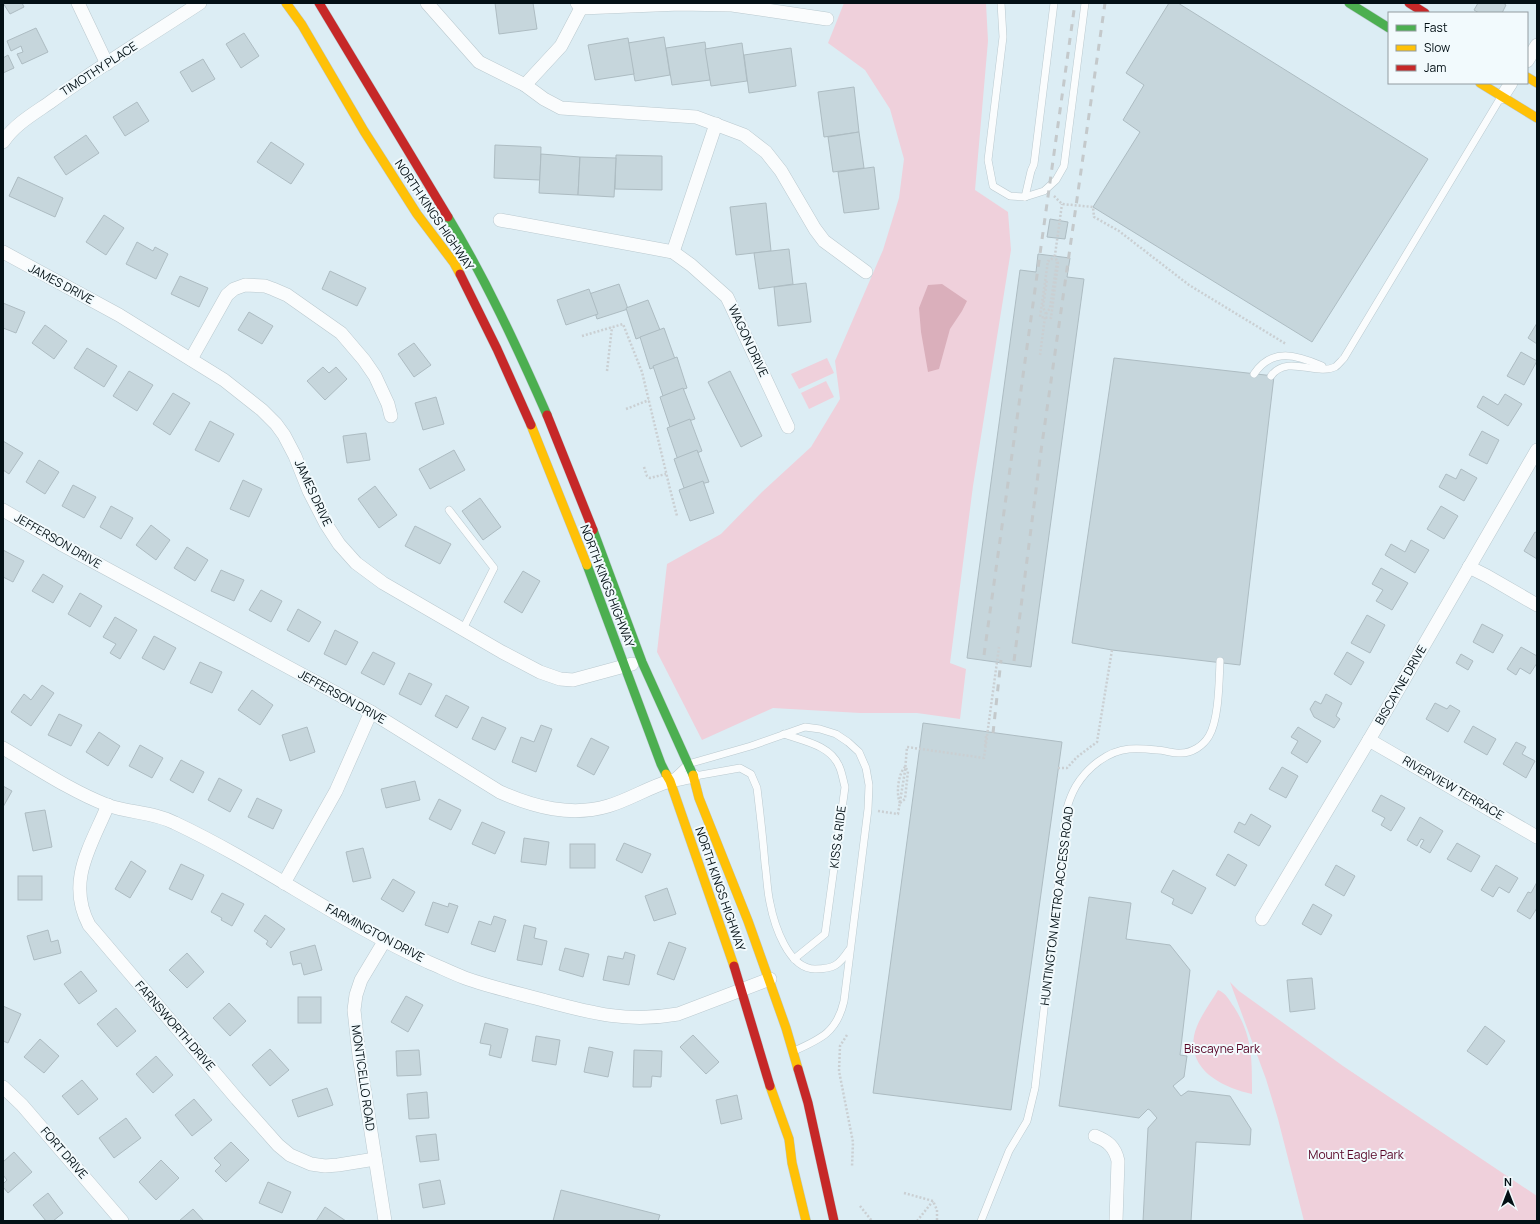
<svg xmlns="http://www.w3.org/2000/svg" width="1540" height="1224" font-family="Manrope,sans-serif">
  <rect width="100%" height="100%" fill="#dcedf4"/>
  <g fill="#efd0db">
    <polygon points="844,3 986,3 988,41 975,190 1008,212 1011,250 973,486 950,663 966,669 960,719 917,713 860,713 773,708 702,740 657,652 667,564 721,534 762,492 811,447 840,399 835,361 883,250 899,198 904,159 890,109 865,70 828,43"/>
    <polygon points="827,358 834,373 799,389 791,374"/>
    <polygon points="826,381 834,397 809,409 801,393"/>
    <polygon points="1230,982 1239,991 1343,1066 1537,1196 1537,1221 1304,1221 1278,1119 1266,1079"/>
    <path d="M1218,990c8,3 11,10 16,17 19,30 18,53 18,87 -28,-6 -64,-23 -58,-58 3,-16 16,-32 24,-46z"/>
  </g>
  <polygon fill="#daafbb" points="942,284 967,301 962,311 950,329 939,369 928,372 921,332 919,308 928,285"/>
  <g fill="#c6d6dc" stroke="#adbcc2">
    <polygon points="3,3 22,3 24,7 10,14"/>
    <polygon points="495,3 533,3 537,29 499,34"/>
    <polygon points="1169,3 1178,3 1428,159 1312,342 1093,207 1140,132 1123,120 1144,85 1126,73"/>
    <polygon points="1478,3 1503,3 1506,5 1502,13 1479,13 1474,10"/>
    <polygon points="36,28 48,52 22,64 17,54 23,52 21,46 11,51 7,41"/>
    <polygon points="244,33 259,56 241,68 226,44"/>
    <polygon points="664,37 670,75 635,81 628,43"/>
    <polygon points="628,38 634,74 595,80 588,45"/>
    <polygon points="705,42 710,80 672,85 666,48"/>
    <polygon points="742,43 747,81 711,86 705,49"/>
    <polygon points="791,48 796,86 749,93 744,55"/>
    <polygon points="8,55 14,68 3,73 3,58"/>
    <polygon points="203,59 215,79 192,92 180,72"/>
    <polygon points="854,87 859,132 824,137 818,92"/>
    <polygon points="137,102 149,121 125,136 113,117"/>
    <polygon points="859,132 864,168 833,172 828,137"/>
    <polygon points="86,135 99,153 66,175 54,157"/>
    <polygon points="271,142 304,164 291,184 257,162"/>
    <polygon points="495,145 541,147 540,180 494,178"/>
    <polygon points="541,154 580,157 578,195 539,193"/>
    <polygon points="616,155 662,156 662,190 615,189"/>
    <polygon points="580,157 616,158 614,197 578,195"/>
    <polygon points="874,167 879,209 844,213 838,172"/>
    <polygon points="18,177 63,198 55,217 9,196"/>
    <polygon points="766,203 771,251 736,255 730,207"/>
    <polygon points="104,215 124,228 106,255 86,242"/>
    <polygon points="1050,219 1068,222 1065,239 1047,237"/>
    <polygon points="137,242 153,251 155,247 168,254 156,279 126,264"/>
    <polygon points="789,249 793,284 759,289 754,253"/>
    <polygon points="1038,254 1070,258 1067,277 1084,279 1031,667 967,658 1020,270 1036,272"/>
    <polygon points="330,271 366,288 357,306 322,289"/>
    <polygon points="180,276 208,288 199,307 171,294"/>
    <polygon points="806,283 811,322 778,326 774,287"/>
    <polygon points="619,284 628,309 597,319 589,294"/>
    <polygon points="589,289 598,314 566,325 557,300"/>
    <polygon points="648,300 660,330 636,339 626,308"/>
    <polygon points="3,303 25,312 16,333 3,328"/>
    <polygon points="249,312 273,326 262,344 238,330"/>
    <polygon points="1537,323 1537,344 1528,338"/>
    <polygon points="45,325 67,341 54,359 32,343"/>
    <polygon points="664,328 675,359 650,369 640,337"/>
    <polygon points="414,343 431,365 414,377 398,354"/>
    <polygon points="87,348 117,366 104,387 74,368"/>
    <polygon points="1521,352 1537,361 1524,385 1507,376"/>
    <polygon points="677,357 687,388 663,396 653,366"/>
    <polygon points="1114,358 1274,376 1240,665 1112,650 1072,643"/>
    <polygon points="323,367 329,373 336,367 347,379 325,400 307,381"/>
    <polygon points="129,371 153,385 137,411 113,396"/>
    <polygon points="730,371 762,436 741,447 708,382"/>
    <polygon points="683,388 695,419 670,427 660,397"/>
    <polygon points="173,393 190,403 170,435 153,424"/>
    <polygon points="1505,394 1522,404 1508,426 1477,407 1483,396 1498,405"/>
    <polygon points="436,397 444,424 423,430 415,403"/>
    <polygon points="690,419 702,451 678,460 667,428"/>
    <polygon points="210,421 234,434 219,462 195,450"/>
    <polygon points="1482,431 1499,440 1487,464 1469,455"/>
    <polygon points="366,433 370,460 347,463 343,436"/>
    <polygon points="3,441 23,453 9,474 3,470"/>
    <polygon points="454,450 465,470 430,489 419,469"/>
    <polygon points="697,450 709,482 684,488 674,459"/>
    <polygon points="39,460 59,472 45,494 26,482"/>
    <polygon points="1461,469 1477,478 1464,501 1439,487 1446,474 1456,479"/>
    <polygon points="243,480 262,489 249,517 230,509"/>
    <polygon points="703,481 714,513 690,521 679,490"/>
    <polygon points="73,485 96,497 84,518 62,506"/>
    <polygon points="375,486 397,515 379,528 358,499"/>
    <polygon points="480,498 501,527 483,540 462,511"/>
    <polygon points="111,506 133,518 121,539 100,527"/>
    <polygon points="1441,506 1458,516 1444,539 1427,529"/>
    <polygon points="151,525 170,540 156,560 136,545"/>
    <polygon points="415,526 451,544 440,564 405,546"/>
    <polygon points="1535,532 1537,533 1537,559 1524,551"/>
    <polygon points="1411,540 1429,550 1415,573 1385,555 1391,544 1405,552"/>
    <polygon points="187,547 208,560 195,581 174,568"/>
    <polygon points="3,550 24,561 13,582 3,577"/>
    <polygon points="1381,568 1408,583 1392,610 1376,601 1383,590 1372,584"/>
    <polygon points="221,570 244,580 234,601 211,591"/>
    <polygon points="523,571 540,581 522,613 504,602"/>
    <polygon points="43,574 63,586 53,603 32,591"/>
    <polygon points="261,590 282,601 271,622 249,610"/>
    <polygon points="80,593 102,606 90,627 68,614"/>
    <polygon points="298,609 321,622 309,642 287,630"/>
    <polygon points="1367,615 1385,625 1370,653 1351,643"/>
    <polygon points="115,617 137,630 120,659 110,653 116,644 103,637"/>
    <polygon points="1482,624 1503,635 1493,653 1473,642"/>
    <polygon points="335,630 358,642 346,665 324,654"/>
    <polygon points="154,636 176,648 164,670 142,658"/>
    <polygon points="1521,647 1537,656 1537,663 1530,674 1520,668 1516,675 1507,669"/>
    <polygon points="373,652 395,663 384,685 361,673"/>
    <polygon points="1347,652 1364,662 1351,685 1334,674"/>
    <polygon points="1461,654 1473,661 1468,670 1456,663"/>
    <polygon points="200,662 222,672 212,693 190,683"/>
    <polygon points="409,673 432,684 421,705 399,694"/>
    <polygon points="42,685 54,693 31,726 11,712 24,694 31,700"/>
    <polygon points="252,690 273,705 260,725 238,710"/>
    <polygon points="1326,694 1342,703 1336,716 1340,719 1334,728 1314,717 1310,709 1315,701 1321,704"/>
    <polygon points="446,695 469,707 457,728 435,716"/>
    <polygon points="1435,703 1447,709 1450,705 1460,711 1448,732 1426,719"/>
    <polygon points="59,714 82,725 71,746 48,735"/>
    <polygon points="482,717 506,728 495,750 472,739"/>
    <polygon points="923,723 1062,742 1011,1110 873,1093"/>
    <polygon points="541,725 552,729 536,772 512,762 521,737 534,742"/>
    <polygon points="1473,726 1496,739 1487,755 1464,742"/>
    <polygon points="307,727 315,752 290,761 282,735"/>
    <polygon points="1298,727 1321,741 1307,763 1291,753 1298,741 1291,737"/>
    <polygon points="99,732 120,746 108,766 86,752"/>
    <polygon points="591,738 609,747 594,775 577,766"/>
    <polygon points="1516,742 1526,747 1522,754 1535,761 1526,778 1503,764"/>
    <polygon points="140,745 163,758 152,778 129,766"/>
    <polygon points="181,760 204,772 193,793 170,780"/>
    <polygon points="1282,767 1298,776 1286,798 1269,789"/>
    <polygon points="219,778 242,790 230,812 208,800"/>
    <polygon points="415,781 420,800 386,808 381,789"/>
    <polygon points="3,786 12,791 3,807"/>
    <polygon points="1381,795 1405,808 1391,831 1381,825 1385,818 1372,811"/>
    <polygon points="257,798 282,810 273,829 248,817"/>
    <polygon points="439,799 461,810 451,830 429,819"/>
    <polygon points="45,810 52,847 33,851 25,813"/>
    <polygon points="1251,814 1271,826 1259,846 1234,832 1239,822 1245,825"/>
    <polygon points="1420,817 1443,831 1430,853 1420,847 1424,840 1421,839 1417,846 1407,840"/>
    <polygon points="482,822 505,832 495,854 472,844"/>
    <polygon points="524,838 549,842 546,865 521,862"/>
    <polygon points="624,843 651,854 642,873 616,860"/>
    <polygon points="1457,843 1480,856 1471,872 1447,859"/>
    <rect x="570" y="844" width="25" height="24"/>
    <polygon points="363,848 371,878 353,882 346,852"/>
    <polygon points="1228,854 1247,865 1235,886 1216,875"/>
    <polygon points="131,861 146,871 130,898 115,889"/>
    <polygon points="181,864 204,875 192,900 169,889"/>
    <polygon points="1336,865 1355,876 1344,896 1325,885"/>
    <polygon points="1496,865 1518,878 1509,893 1499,887 1493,897 1481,890"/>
    <polygon points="1173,870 1206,888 1192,914 1172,904 1174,899 1161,892"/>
    <rect x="18" y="876" width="24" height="24"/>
    <polygon points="393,879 415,892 403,912 381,899"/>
    <polygon points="1537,882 1537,908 1530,919 1517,911 1528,892 1531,893"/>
    <polygon points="667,888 676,914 654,921 645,896"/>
    <polygon points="222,893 244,904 232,926 221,920 222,918 211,912"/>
    <polygon points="1089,897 1131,903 1126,939 1170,945 1190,970 1180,1055 1187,1056 1184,1077 1173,1086 1181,1096 1188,1091 1230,1096 1251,1129 1250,1145 1196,1142 1191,1221 1143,1221 1148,1128 1157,1118 1150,1110 1148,1109 1139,1118 1059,1106"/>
    <polygon points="433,902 448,907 449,903 458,906 448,933 425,925"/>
    <polygon points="1313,904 1332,915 1321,935 1302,924"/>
    <polygon points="265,915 285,929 271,948 266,944 268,941 254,931"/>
    <polygon points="494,916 506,920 495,952 471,944 479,921 491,925"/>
    <polygon points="524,925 536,928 534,938 547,941 542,965 517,960"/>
    <polygon points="48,930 51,942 58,940 61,953 34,960 27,936"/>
    <polygon points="669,942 686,948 674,980 657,974"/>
    <polygon points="315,945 322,970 304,975 301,963 293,965 290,952"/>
    <polygon points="565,948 589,954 583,977 559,970"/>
    <polygon points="625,952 635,955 629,985 603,980 608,956 623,959"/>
    <polygon points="187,953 204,972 187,988 169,970"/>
    <polygon points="81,971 97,991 79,1004 64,984"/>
    <polygon points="1312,978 1315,1009 1290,1012 1287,980"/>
    <polygon points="406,996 423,1005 408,1032 391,1022"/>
    <rect x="298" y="997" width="23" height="26"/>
    <polygon points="229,1003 246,1021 230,1036 213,1018"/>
    <polygon points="3,1006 21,1014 8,1043 3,1041"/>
    <polygon points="116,1008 136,1031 117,1047 97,1024"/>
    <polygon points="485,1023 508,1029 501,1058 489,1055 491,1045 480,1043"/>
    <polygon points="1485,1026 1505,1041 1487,1065 1467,1051"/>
    <polygon points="693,1035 719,1062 706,1074 680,1047"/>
    <polygon points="536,1036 560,1040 556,1065 532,1061"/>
    <polygon points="40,1039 59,1056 44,1073 24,1057"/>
    <polygon points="589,1047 613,1052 608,1077 584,1072"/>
    <polygon points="270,1049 289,1070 270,1086 252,1065"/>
    <polygon points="419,1050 421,1075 397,1076 396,1051"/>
    <polygon points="634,1050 662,1051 661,1077 652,1076 651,1087 633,1087"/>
    <polygon points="156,1056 173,1075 153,1093 136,1074"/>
    <polygon points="82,1080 98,1099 78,1115 62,1096"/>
    <polygon points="327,1088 333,1105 298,1117 292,1100"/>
    <polygon points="427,1092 429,1118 409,1119 407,1094"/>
    <polygon points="737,1095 742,1119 721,1124 716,1100"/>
    <polygon points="194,1099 212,1120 192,1136 175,1115"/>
    <polygon points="126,1118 141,1138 114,1158 99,1138"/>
    <polygon points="436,1134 439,1160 420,1162 416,1136"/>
    <polygon points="231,1142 249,1160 226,1182 215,1171 221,1165 214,1158"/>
    <polygon points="14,1152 32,1172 8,1193 3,1187 3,1184 7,1180 3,1175 3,1162"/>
    <polygon points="161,1160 179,1178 156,1200 139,1182"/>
    <polygon points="440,1180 445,1204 423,1208 419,1184"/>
    <polygon points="268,1182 291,1192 282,1213 259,1203"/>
    <polygon points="561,1190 660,1215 658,1221 553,1221"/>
    <polygon points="48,1193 63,1213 53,1221 46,1221 33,1205"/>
    <polygon points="325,1207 346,1221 316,1221"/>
    <polygon points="193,1209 204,1221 179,1221"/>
  </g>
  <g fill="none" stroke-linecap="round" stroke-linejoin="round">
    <g stroke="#bac9cf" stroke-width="8">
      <g id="lane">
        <polyline points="1001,3 1003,37 988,160 993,186 1010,196 1025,197 1044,191 1056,180 1064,166 1085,3"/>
        <polyline points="1025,197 1031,171 1034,164 1054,3"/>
        <path d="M1254,374c18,-27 43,-19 68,-8"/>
        <path d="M1271,376c16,-22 45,0 64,-9 3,-2 6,-6 9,-9l157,-261"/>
        <polyline points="449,510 494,568 463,629"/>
        <path d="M784,734c19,7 46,11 55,32 3,6 4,14 6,21l-20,147 -31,25"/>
        <path d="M695,776l45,-8 11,6 6,14c3,25 6,50 8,76 2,13 2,26 5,39 4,21 18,66 45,66 19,0 24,-4 34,-19"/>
        <path d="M672,779l16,-15 63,-18 54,-19 15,2 16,5 12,8 11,10 7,16 3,17 -1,24 -24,192c-7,31 -23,38 -50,50"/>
        <path d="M981,1221l28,-70 18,-30 8,-33 32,-280c2,-7 5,-15 9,-22 11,-18 31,-35 53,-37 9,-1 19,0 28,1 8,0 16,4 24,3 11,0 22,-7 28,-17 10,-17 10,-54 11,-75"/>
      </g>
    </g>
    <g stroke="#bac9cf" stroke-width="14">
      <g id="street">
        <polyline points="78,3 107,64"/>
        <polyline points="427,3 479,62 525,85 544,99 561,108 696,117 744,135 766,152 781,171 815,229 824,241 866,272"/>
        <polyline points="577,3 581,8 680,4 732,5 827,19"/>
        <polyline points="1527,61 1537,45"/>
        <polyline points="525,85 561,46 581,8"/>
        <polyline points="1502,97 1511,83"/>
        <path d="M3,142c11,-17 30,-28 46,-39 49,-36 101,-67 151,-100"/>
        <polyline points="500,220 673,252 691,265 727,297 788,427"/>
        <polyline points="3,252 119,315 224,380 262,410 276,424 284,435 295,456 309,491 326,524 339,544 356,563 383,583 502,652 540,672 560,679 573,680 632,664"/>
        <polyline points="673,252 716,124"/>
        <polyline points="191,359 227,295 234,289 245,285 265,286 273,289 287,295 341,333 364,360 375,376 388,404 391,416"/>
        <path d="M3,510l58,34 310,168 129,80c34,15 71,25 108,14 21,-6 41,-19 62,-25 8,-2 16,-3 24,-5"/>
        <polyline points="1469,567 1487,576 1537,605"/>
        <polyline points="1369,740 1537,837"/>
        <path d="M3,748c34,20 68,43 104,57 22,8 47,7 68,18 87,41 165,99 253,139 12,5 24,11 37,16 25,9 52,15 78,22 48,13 84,23 135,14l92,-35"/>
        <path d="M108,805c-17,41 -42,76 -19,120l148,174 41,46 12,10 21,9 14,2 13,-1 37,-6"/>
        <polyline points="284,883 336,791 371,712"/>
        <polyline points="1262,919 1369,740 1537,450"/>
        <polyline points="385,940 361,980 356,995 354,1010 359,1055 385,1221"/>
        <polyline points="3,1087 22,1105 122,1221"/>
        <path d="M1095,1136c13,5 20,11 23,25l-2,60"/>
      </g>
    </g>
    <g stroke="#bac9cf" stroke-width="10">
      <g id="fast">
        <polyline points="1349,3 1389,28"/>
        <path d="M448,217c38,63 69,130 99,198"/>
        <polyline points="593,530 642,662 693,775"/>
        <polyline points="587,565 661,764 666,774"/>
      </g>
    </g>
    <g stroke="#bac9cf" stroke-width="10">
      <g id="slow">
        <polyline points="286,3 302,25 364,131 417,214 454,263 460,274"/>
        <polyline points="1527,77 1537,83"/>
        <polyline points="1480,83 1537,118"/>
        <polyline points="531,425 587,565"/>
        <polyline points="666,774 670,781 734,966"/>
        <polyline points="693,775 699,798 748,921 786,1028 798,1069"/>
        <polyline points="770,1086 789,1139 792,1163 806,1221"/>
      </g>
    </g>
    <g stroke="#bac9cf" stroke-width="10">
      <g id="jam">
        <polyline points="319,3 448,217"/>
        <polyline points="1409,3 1425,13"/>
        <polyline points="460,274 497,349 531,425"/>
        <polyline points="547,415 593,530"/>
        <polyline points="734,966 770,1086"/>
        <polyline points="798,1069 808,1103 834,1221"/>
      </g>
    </g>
    <g stroke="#cacfd2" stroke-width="2.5" stroke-dasharray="2 2" stroke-linecap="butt">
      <polyline points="1054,196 1062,204 1093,207 1094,217 1119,231 1189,285 1286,344"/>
      <polyline points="1055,255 1050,261 1048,261 1040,317 1051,318 1058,263 1057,262 1055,255 1062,204"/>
      <polyline points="1046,314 1050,308 1057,262"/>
      <polyline points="1046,314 1043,307 1047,279"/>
      <polyline points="582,336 623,324 642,372 670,489 677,516"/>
      <polyline points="1040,355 1045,317"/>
      <polyline points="607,371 612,327"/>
      <polyline points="626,409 649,400"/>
      <polyline points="644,467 647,476 650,478 666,474"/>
      <polyline points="985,746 986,736"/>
      <polyline points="1058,768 1067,768 1077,757 1097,742 1112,650"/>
      <polyline points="900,803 905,799 908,771 905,767"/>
      <path d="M900,803c-4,-9 -2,-29 5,-36"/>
      <polyline points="878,811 898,814 905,771 907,747 984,758 999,647"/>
      <polyline points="847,1035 840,1046 839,1071 853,1142 852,1167"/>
      <polyline points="904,1193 933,1201 937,1210 937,1221"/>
      <polyline points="860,1206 872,1221"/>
      <polyline points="917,1221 933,1201"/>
    </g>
    <use href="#lane" stroke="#fafcfd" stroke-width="7"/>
    <use href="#street" stroke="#fafcfd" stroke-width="13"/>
    <use href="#fast" stroke="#4caf50" stroke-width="9"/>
    <use href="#slow" stroke="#ffc107" stroke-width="9"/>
    <use href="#jam" stroke="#c62828" stroke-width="9"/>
    <g stroke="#c4c9cb" stroke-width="3" stroke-dasharray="7 7" stroke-linecap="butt">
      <polyline points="984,655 1075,3"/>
      <polyline points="1014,661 1041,451 1105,3"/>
      <polyline points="993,733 1001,660"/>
    </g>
  </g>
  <g text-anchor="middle" stroke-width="4" stroke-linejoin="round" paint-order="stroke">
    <g font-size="12" fill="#031015" stroke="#f2fafd">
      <text transform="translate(99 69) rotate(-33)" y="4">TIMOTHY PLACE</text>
      <text transform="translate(434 215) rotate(56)" y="4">NORTH KINGS HIGHWAY</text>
      <text transform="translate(61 284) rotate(28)" y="4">JAMES DRIVE</text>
      <text transform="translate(748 341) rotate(65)" y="4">WAGON DRIVE</text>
      <text transform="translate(313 493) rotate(65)" y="4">JAMES DRIVE</text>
      <text transform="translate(58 541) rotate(30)" y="4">JEFFERSON DRIVE</text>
      <text transform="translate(607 586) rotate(69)" y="4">NORTH KINGS HIGHWAY</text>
      <text transform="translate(1401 685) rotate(-60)" y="4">BISCAYNE DRIVE</text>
      <text transform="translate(342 697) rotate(29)" y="4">JEFFERSON DRIVE</text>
      <text transform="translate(1453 788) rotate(30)" y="4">RIVERVIEW TERRACE</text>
      <text transform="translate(838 837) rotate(-83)" y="4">KISS &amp; RIDE</text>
      <text transform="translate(720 889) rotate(71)" y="4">NORTH KINGS HIGHWAY</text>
      <text transform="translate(1057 906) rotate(-83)" y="4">HUNTINGTON METRO ACCESS ROAD</text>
      <text transform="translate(375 933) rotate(28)" y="4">FARMINGTON DRIVE</text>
      <text transform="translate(175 1026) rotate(49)" y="4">FARNSWORTH DRIVE</text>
      <text transform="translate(363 1078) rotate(82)" y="4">MONTICELLO ROAD</text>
      <text transform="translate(64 1153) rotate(49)" y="4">FORT DRIVE</text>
    </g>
    <g font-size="12" fill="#570425" stroke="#f2fafd">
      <text x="1222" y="1053">Biscayne Park</text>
      <text x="1356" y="1159">Mount Eagle Park</text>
    </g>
  </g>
  <rect width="1540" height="1224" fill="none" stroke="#031015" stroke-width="8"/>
  <rect x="1388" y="12" width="140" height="72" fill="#f2fafd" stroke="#929ca0"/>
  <rect x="1396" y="25" width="20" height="6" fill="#4caf50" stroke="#929ca0"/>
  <text x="1424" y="32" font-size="12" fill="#031015">Fast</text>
  <rect x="1396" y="45" width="20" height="6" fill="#ffc107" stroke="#929ca0"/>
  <text x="1424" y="52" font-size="12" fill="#031015">Slow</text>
  <rect x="1396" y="65" width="20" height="6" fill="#c62828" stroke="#929ca0"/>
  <text x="1424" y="72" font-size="12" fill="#031015">Jam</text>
  <g transform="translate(1508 1192)" stroke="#f2fafd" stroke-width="3" paint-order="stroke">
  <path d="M0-3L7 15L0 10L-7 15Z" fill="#031015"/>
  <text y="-6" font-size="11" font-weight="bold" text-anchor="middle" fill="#031015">N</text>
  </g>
</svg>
